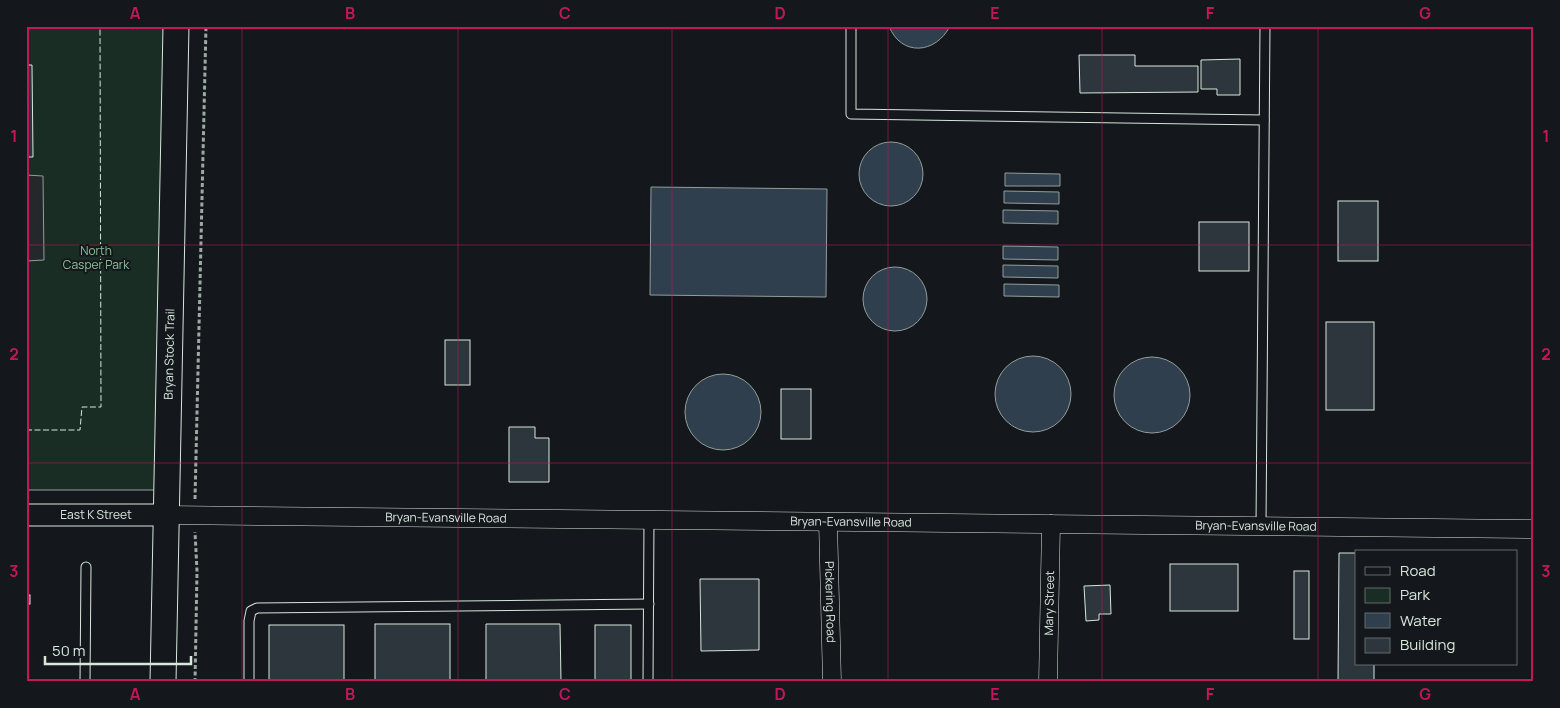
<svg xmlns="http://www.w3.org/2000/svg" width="1560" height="708" font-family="Manrope,sans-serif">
  <rect width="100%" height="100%" fill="#14181c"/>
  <polygon fill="#1a2d24" stroke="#939e99" points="26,26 166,26 165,490 26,490"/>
  <polygon fill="#24282b" stroke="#939e99" points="26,175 43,176 44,260 26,261"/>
  <g fill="#2f3f4d" stroke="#939e99">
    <path d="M889,26h61c-14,28 -49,31 -61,0z"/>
    <circle cx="891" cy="174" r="32"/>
    <polygon points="1005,173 1060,174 1060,186 1005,186"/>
    <polygon points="651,187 827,189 826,297 650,295"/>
    <polygon points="1004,191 1059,192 1059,204 1004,203"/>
    <polygon points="1003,210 1058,211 1058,224 1003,223"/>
    <polygon points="1003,246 1058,247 1058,260 1003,259"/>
    <polygon points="1003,265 1058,266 1058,278 1003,277"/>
    <circle cx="895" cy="299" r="32"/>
    <polygon points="1004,284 1059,285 1059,297 1004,296"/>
    <circle cx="1033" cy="394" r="38"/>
    <circle cx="1152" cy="395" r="38"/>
    <circle cx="723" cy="412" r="38"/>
  </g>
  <g fill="#2c363c" stroke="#d8e6dc">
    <polygon points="1079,55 1135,55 1135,66 1198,66 1198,92 1080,93"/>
    <polygon points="1240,59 1240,95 1217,95 1217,89 1201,89 1201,60"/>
    <polygon points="26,65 32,65 33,157 26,157"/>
    <rect x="1338" y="201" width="40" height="60"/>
    <rect x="1199" y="222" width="50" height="49"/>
    <rect x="1326" y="322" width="48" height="88"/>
    <rect x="445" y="340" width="25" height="45"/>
    <rect x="781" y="389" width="30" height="50"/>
    <polygon points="509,427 535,427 535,438 549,438 549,482 509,482"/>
    <polygon points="1339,553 1356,553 1356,664 1374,664 1374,682 1338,682"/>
    <rect x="1170" y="564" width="68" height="47"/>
    <rect x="1294" y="571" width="15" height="68"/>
    <polygon points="700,579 759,579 759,650 701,651"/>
    <polygon points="1110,585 1111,614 1099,614 1099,620 1086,621 1084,586"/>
    <rect x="26" y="595" width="4" height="9"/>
    <rect x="375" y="624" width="75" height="58"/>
    <polygon points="486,624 560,624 561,682 486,682"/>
    <rect x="269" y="625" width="75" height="57"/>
    <rect x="595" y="625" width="36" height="57"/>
  </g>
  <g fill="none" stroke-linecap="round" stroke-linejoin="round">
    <g stroke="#d8e6dc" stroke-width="11">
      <g id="service">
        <polyline points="851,26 851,114 1264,120"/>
        <polyline points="1261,526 1265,26"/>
        <polyline points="85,682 86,567"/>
        <polyline points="249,682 249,621 251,611 257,608 649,604"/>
        <polyline points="648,682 649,520"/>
      </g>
    </g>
    <g stroke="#d8e6dc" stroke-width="19">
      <g id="minor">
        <path id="s1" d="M167,515l1367,14"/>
        <path id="s2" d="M828,522l4,160"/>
        <path id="s3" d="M1048,682l3,-158"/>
      </g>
    </g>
    <g stroke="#d8e6dc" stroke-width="23">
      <g id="tertiary">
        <path id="s4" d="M26,515h141"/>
      </g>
    </g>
    <g stroke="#d8e6dc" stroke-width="27">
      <g id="secondary">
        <path id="s5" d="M163,682l13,-656"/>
      </g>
    </g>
    <g stroke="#9da8a2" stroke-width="3" stroke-dasharray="4 2.5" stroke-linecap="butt">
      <polyline points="195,499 206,26"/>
      <polyline points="195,682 197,571 195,532"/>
    </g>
    <use href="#service" stroke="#14181c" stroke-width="9"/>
    <use href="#minor" stroke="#14181c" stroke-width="18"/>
    <use href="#tertiary" stroke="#14181c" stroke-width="21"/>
    <use href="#secondary" stroke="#14181c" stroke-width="25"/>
    <polyline stroke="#d8e6dc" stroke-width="1" stroke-dasharray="6 2.5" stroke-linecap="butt" points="26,430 80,430 82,407 101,407 100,26"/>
  </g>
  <path fill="none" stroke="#c2185b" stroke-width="1" stroke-opacity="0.55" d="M242,26v656M458,26v656M672,26v656M888,26v656M1102,26v656M1318,26v656M26,245h1508M26,463h1508"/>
  <g text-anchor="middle" stroke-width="4" stroke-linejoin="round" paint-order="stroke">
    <g font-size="12" fill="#8ac095" stroke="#14181c">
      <text x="96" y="255">North<tspan x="96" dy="14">Casper Park</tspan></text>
    </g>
    <g font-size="12" fill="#d8e6dc" stroke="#14181c">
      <text dy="4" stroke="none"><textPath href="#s5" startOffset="328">Bryan Stock Trail</textPath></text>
      <text dy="4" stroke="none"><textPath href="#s4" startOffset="70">East K Street</textPath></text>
      <text dy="4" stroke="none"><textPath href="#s1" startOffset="279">Bryan-Evansville Road</textPath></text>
      <text dy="4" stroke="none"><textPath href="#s1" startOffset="684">Bryan-Evansville Road</textPath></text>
      <text dy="4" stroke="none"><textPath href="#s1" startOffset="1089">Bryan-Evansville Road</textPath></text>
      <text dy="4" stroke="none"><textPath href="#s2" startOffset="80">Pickering Road</textPath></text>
      <text dy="4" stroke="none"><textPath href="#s3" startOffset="79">Mary Street</textPath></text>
    </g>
  </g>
  <rect width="1560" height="708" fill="none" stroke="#14181c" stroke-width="55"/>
  <rect x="1355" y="550" width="162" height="115" fill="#14181c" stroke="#626a69"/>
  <rect x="1365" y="567" width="25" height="8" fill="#14181c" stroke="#626a69"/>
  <text x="1400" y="576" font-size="15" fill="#d8e6dc">Road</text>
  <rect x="1365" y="588" width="25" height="15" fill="#1a2d24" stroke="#626a69"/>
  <text x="1400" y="600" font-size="15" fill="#d8e6dc">Park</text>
  <rect x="1365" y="613" width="25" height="15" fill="#2f3f4d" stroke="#626a69"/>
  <text x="1400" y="626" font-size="15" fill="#d8e6dc">Water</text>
  <rect x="1365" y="638" width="25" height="15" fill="#2c363c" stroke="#626a69"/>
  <text x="1400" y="650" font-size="15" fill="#d8e6dc">Building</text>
  <path d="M45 656v8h146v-8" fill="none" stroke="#d8e6dc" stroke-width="2.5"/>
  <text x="52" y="656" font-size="15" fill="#d8e6dc" stroke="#14181c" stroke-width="4" paint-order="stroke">50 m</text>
  <rect x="28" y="28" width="1504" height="652" fill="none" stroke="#c2185b" stroke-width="2"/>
  <g font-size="16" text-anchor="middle" font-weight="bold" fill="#c2185b">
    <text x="135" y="19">A</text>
    <text x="350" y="19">B</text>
    <text x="565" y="19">C</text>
    <text x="780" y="19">D</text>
    <text x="995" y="19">E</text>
    <text x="1210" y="19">F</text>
    <text x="1425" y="19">G</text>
    <text x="14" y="142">1</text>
    <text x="1546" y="142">1</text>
    <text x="14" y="360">2</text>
    <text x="1546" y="360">2</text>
    <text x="14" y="577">3</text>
    <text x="1546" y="577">3</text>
    <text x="135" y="700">A</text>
    <text x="350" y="700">B</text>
    <text x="565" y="700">C</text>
    <text x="780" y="700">D</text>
    <text x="995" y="700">E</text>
    <text x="1210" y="700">F</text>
    <text x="1425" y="700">G</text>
  </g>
</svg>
